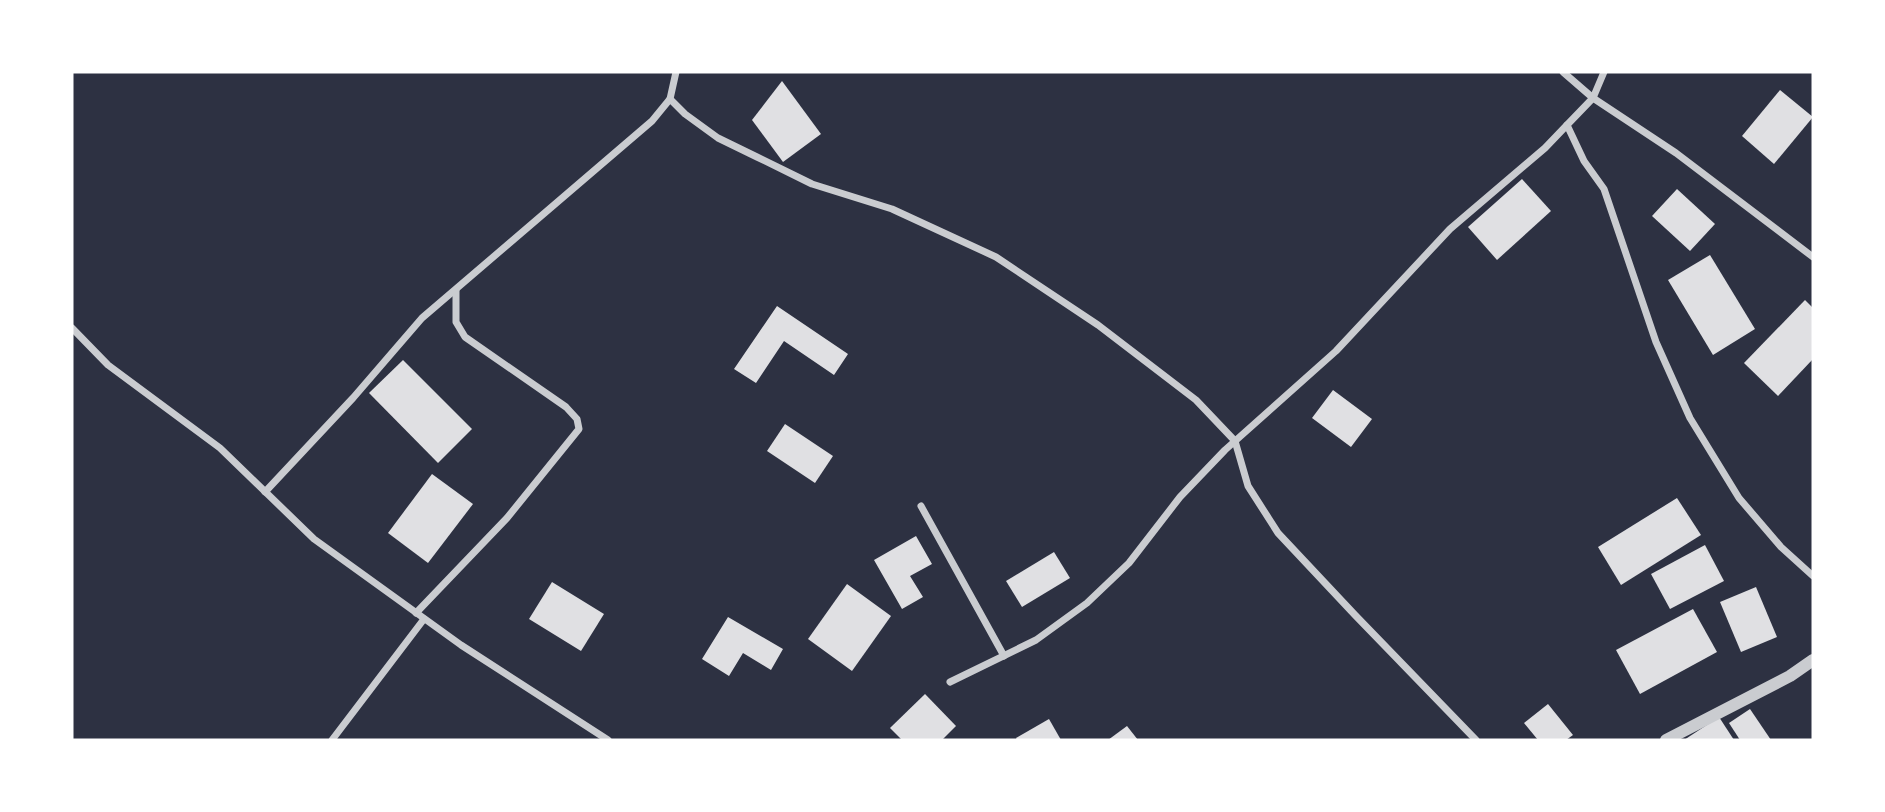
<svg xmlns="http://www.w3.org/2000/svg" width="1885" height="812" font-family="Inter,sans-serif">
  <rect width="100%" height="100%" fill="#2d3142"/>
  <g fill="#e0e0e3">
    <polygon points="782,81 821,134 783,162 752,120"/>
    <polygon points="1780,90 1813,117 1774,164 1742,136"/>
    <polygon points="1522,179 1551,211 1497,260 1468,227"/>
    <polygon points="1677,189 1715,224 1690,251 1652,216"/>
    <polygon points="1710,255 1755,329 1713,355 1668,280"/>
    <polygon points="1805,300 1813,308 1813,359 1778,396 1744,363"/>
    <polygon points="777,306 848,354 834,375 784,341 756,383 734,369"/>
    <polygon points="403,360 472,429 438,463 369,393"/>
    <polygon points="1333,390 1372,419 1351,447 1312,418"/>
    <polygon points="785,424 833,456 815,483 767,451"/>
    <polygon points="432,474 473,504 428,563 388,533"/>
    <polygon points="1677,498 1701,535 1621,585 1598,547"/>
    <polygon points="916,536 932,564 910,576 923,597 902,609 874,560"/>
    <polygon points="1705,545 1724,581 1670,609 1651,574"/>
    <polygon points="1054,552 1070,578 1022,607 1006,581"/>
    <polygon points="552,582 604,614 581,651 529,619"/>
    <polygon points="847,584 891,616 852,671 808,639"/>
    <polygon points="1756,587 1777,637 1741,652 1720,602"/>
    <polygon points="1693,609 1717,652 1640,694 1616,650"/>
    <polygon points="728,617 783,649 771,670 743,653 729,676 702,659"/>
    <polygon points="925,694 956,726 942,740 902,740 890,728"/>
    <polygon points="1548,704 1573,735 1566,740 1538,740 1524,723"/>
    <polygon points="1750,709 1771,740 1740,740 1729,723"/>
    <polygon points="1719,717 1734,740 1684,740"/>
    <polygon points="1049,719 1061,740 1017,740 1016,738"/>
    <polygon points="1127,726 1138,740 1108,740"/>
  </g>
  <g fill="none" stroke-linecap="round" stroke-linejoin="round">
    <g stroke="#caccd0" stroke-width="7">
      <polyline points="1563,72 1593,98 1676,153 1813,257"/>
      <polyline points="670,99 685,114 718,138 757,157 812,184 892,209 996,257 1098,325 1196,400 1235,441 1248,486 1278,533 1355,615 1476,740"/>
      <polyline points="1567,125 1584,161 1604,189 1656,342 1690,418 1739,498 1781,547 1813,576"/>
      <polyline points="72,328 108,365 220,448 314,539 461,645 608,740"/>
      <polyline points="265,492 353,398 422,318 652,121 670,99 676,72"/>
      <polyline points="921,506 1004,656"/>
      <polyline points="416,613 507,518 579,429 577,419 566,407 465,337 456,322 456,290"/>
      <polyline points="950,682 1036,640 1087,603 1129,563 1180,497 1225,450 1336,351 1450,229 1545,148 1567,125 1593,98 1604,72"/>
      <polyline points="332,740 424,619"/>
    </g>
    <polyline stroke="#caccd0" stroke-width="12" points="1666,740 1790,676 1813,660"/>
  </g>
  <rect width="1885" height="812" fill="none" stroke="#ffffff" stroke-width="147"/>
</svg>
